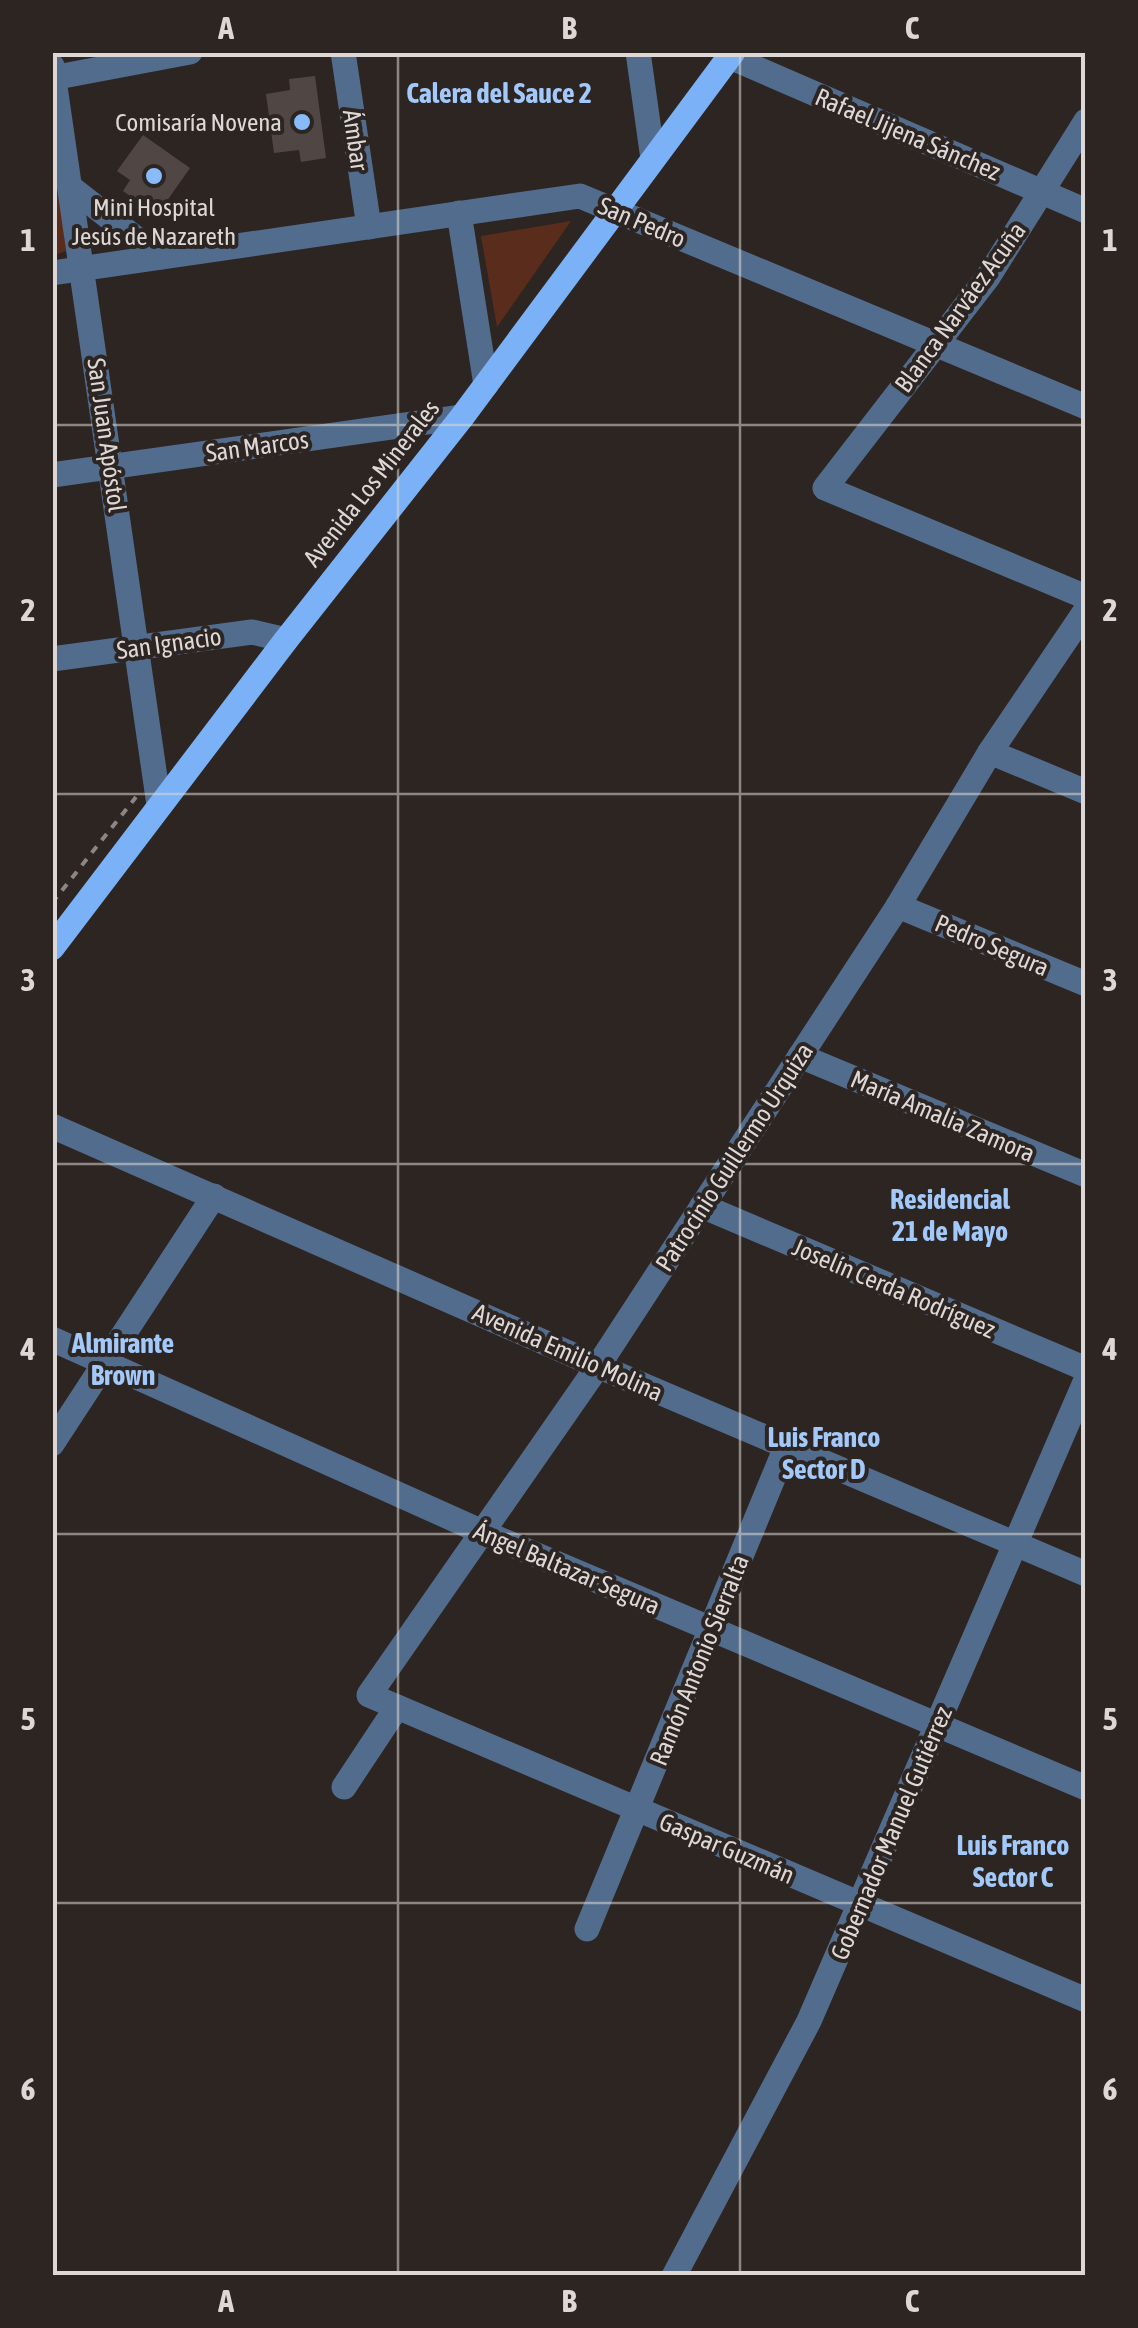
<svg xmlns="http://www.w3.org/2000/svg" width="1138" height="2328" font-family="'Asap Condensed',sans-serif">
  <rect width="100%" height="100%" fill="#2d2522"/>
  <g fill="#5a2c1c">
    <polygon points="52,133 66,251 53,256 52,256"/>
    <polygon points="571,221 497,327 481,236"/>
  </g>
  <g fill="#504744">
    <polygon points="315,76 326,158 301,162 299,150 274,153 266,94 290,90 289,79"/>
    <polygon points="143,135 190,168 157,215 123,191 130,180 117,171"/>
  </g>
  <g fill="none" stroke-linecap="round" stroke-linejoin="round">
    <g stroke="#8b8583" stroke-width="4" stroke-dasharray="8 8" stroke-linecap="butt">
      <polyline points="52,903 136,797"/>
      <polyline points="52,2274 57,2276"/>
    </g>
    <g stroke="#526c8d" stroke-width="25">
      <polyline points="343,52 369,227"/>
      <polyline points="638,52 653,159"/>
      <polyline points="730,57 1086,211"/>
      <polyline points="52,66 159,805"/>
      <polyline points="52,78 190,52"/>
      <polyline points="1086,121 988,277 825,488 1086,597"/>
      <polyline points="70,187 160,257"/>
      <polyline points="459,213 486,385"/>
      <polyline points="52,273 580,196 1086,407"/>
      <polyline points="52,475 462,417"/>
      <polyline points="1086,610 990,752 898,906 598,1366 369,1695 1086,2000"/>
      <polyline points="52,659 252,632 286,640"/>
      <polyline points="990,752 1086,792"/>
      <polyline points="898,906 1086,984"/>
      <polyline points="800,1056 1086,1175"/>
      <polyline points="52,1126 598,1366 1086,1574"/>
      <polyline points="702,1206 1086,1369"/>
      <polyline points="52,1339 480,1531 1086,1788"/>
      <polyline points="52,1444 214,1196"/>
      <polyline points="344,1787 397,1707"/>
      <polyline points="587,1929 786,1447"/>
      <polyline points="674,2276 809,2021 1086,1380"/>
    </g>
    <polyline stroke="#7bb1f6" stroke-width="25" points="52,948 286,640 462,417 733,52"/>
  </g>
  <path fill="none" stroke="#ddd8d6" stroke-width="2.5" stroke-opacity="0.55" d="M398,52v2224M740,52v2224M52,425h1034M52,794h1034M52,1164h1034M52,1534h1034M52,1903h1034"/>
  <g fill="#87bbfb" stroke="#2d2522" stroke-width="4">
    <circle cx="302" cy="122" r="10"/>
    <circle cx="154" cy="176" r="10"/>
  </g>
  <g text-anchor="middle" stroke-width="8" stroke-linejoin="round" paint-order="stroke">
    <g font-size="25" fill="#ddd8d6" stroke="#2d2522" text-anchor="end">
      <text x="282" y="131">Comisaría Novena</text>
      <text x="154" y="216" text-anchor="middle">Mini Hospital<tspan x="154" dy="29">Jesús de Nazareth</tspan></text>
    </g>
    <g font-size="25" fill="#ddd8d6" stroke="#2d2522">
      <text transform="translate(908 134) rotate(23)" y="9">Rafael Jijena Sánchez</text>
      <text transform="translate(356 140) rotate(82)" y="9">Ámbar</text>
      <text transform="translate(642 222) rotate(23)" y="9">San Pedro</text>
      <text transform="translate(960 307) rotate(-54)" y="9">Blanca Narváez Acuña</text>
      <text transform="translate(107 435) rotate(82)" y="9">San Juan Apóstol</text>
      <text transform="translate(257 446) rotate(-8)" y="9">San Marcos</text>
      <text transform="translate(371 483) rotate(-52)" y="9">Avenida Los Minerales</text>
      <text transform="translate(169 643) rotate(-8)" y="9">San Ignacio</text>
      <text transform="translate(992 945) rotate(23)" y="9">Pedro Segura</text>
      <text transform="translate(943 1116) rotate(23)" y="9">María Amalia Zamora</text>
      <text transform="translate(734 1157) rotate(-57)" y="9">Patrocinio Guillermo Urquiza</text>
      <text transform="translate(894 1288) rotate(23)" y="9">Joselín Cerda Rodríguez</text>
      <text transform="translate(568 1352) rotate(24)" y="9">Avenida Emilio Molina</text>
      <text transform="translate(567 1568) rotate(23)" y="9">Ángel Baltazar Segura</text>
      <text transform="translate(699 1660) rotate(-68)" y="9">Ramón Antonio Sierralta</text>
      <text transform="translate(891 1833) rotate(-67)" y="9">Gobernador Manuel Gutiérrez</text>
      <text transform="translate(727 1848) rotate(23)" y="9">Gaspar Guzmán</text>
    </g>
    <g font-size="28" font-weight="bold" fill="#a2c9f9" stroke="#2d2522">
      <text x="499" y="103">Calera del Sauce 2</text>
      <text x="950" y="1209">Residencial<tspan x="950" dy="32">21 de Mayo</tspan></text>
      <text x="123" y="1353">Almirante<tspan x="123" dy="32">Brown</tspan></text>
      <text x="824" y="1447">Luis Franco<tspan x="824" dy="32">Sector D</tspan></text>
      <text x="1013" y="1855">Luis Franco<tspan x="1013" dy="32">Sector C</tspan></text>
    </g>
  </g>
  <rect width="1138" height="2328" fill="none" stroke="#2d2522" stroke-width="110"/>
  <rect x="55" y="55" width="1028" height="2218" fill="none" stroke="#ddd8d6" stroke-width="4"/>
  <g font-size="32" text-anchor="middle" font-weight="bold" fill="#ddd8d6">
    <text x="226" y="39">A</text>
    <text x="569" y="39">B</text>
    <text x="912" y="39">C</text>
    <text x="28" y="251">1</text>
    <text x="1110" y="251">1</text>
    <text x="28" y="621">2</text>
    <text x="1110" y="621">2</text>
    <text x="28" y="991">3</text>
    <text x="1110" y="991">3</text>
    <text x="28" y="1360">4</text>
    <text x="1110" y="1360">4</text>
    <text x="28" y="1730">5</text>
    <text x="1110" y="1730">5</text>
    <text x="28" y="2100">6</text>
    <text x="1110" y="2100">6</text>
    <text x="226" y="2312">A</text>
    <text x="569" y="2312">B</text>
    <text x="912" y="2312">C</text>
  </g>
</svg>
